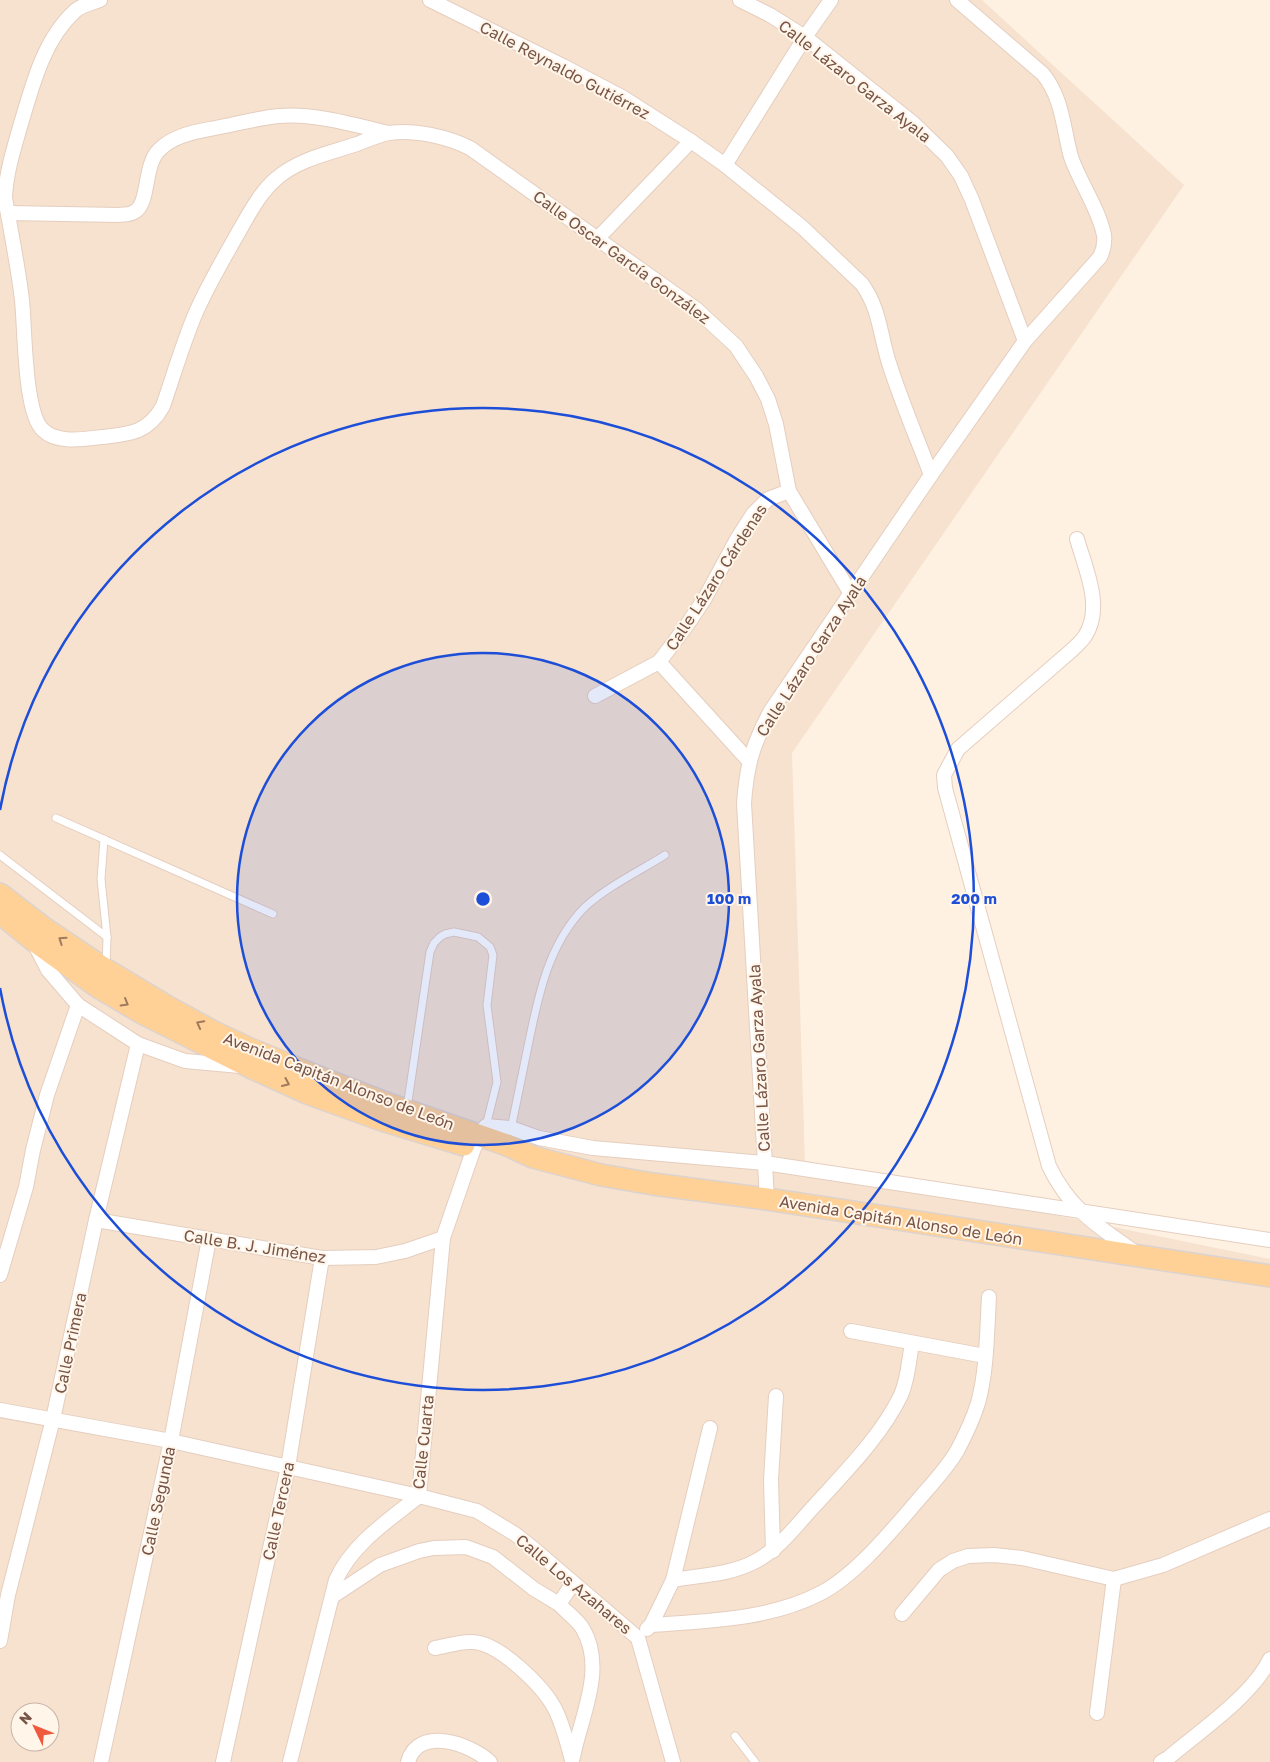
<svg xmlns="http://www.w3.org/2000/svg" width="1270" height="1762" font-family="'Golos Text',sans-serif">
  <rect width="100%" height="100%" fill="#fef1e1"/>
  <path fill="#f6e2cf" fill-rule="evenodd" d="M0,0h982l202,185 -392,568 13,411 465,95v503h-1270zM20,1712h30v30h-30z"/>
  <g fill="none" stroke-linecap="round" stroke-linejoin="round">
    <g stroke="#e5cebf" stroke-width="9">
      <g id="lane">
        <polyline points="56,818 273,914"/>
        <polyline points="104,839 101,879 107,937 106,966"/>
        <polyline points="0,855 107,937"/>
        <polyline points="407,1108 430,952 434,943 440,937 445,934 454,932 478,937 490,947 493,955 487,1005 497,1082 486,1126"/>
        <path d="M511,1129c6,-28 11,-55 17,-83 10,-49 20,-102 57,-139 23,-21 53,-35 80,-52"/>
        <polyline points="735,1736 755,1762"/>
      </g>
    </g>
    <g stroke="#e5cebf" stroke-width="16">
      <g id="street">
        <path d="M100,0c-8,3 -19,5 -25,11 -32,29 -43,76 -55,116 -7,24 -14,47 -15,71 6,34 13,68 17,102 3,27 2,113 21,130 14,14 42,9 59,7 28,-3 46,-4 61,-31 10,-29 19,-60 31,-89 12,-29 29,-57 44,-84 11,-19 22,-41 39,-55 22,-19 53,-25 80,-34 10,-4 21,-9 32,-11 25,-4 59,4 81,15l226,161 40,37 20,30 12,23 8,25 13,67 62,103"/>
        <path d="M430,0l133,66 59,31 69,44 34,24 77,62 60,57c18,25 18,51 27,79 12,38 28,75 42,112"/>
        <polyline points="740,0 770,15 805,37 913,123 947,156 961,176 972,200 1025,341"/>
        <polyline points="725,165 805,37 831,0"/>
        <path d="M8,213l111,2c5,-1 11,0 15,-3 16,-8 9,-46 25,-62 15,-15 36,-18 56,-22 21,-4 43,-10 64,-12 36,-3 75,9 110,17"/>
        <polyline points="598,238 691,141"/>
        <path d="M1077,539c8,29 27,68 8,97 -3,5 -9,10 -13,14l-114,99 -14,26 1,13 104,378c21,44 49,60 87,87"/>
        <polyline points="659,662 749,761"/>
        <polyline points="595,696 659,662 687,625 705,598 737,539 753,514 768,499 789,491"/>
        <polyline points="34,943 48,970 78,1005 138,1044 185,1061 240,1066"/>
        <path d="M767,1199l-23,-396c3,-39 8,-56 26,-91l161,-237 94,-134 75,-84c4,-8 5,-14 4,-22 -6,-28 -24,-52 -33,-78 -8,-29 -8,-58 -28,-83l-86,-74"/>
        <polyline points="96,1220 322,1258 376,1257 405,1251 443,1238"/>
        <polyline points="0,1275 26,1187 33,1150 47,1095 78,1005"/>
        <polyline points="851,1331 985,1356"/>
        <polyline points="0,1410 171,1441 419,1496 477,1511 515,1534 534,1549 638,1638 673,1762"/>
        <polyline points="773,1551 771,1480 776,1396"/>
        <path d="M673,1580c27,-5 56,-5 81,-18 26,-13 43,-38 63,-59 30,-33 64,-67 84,-108 7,-16 8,-35 11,-52"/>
        <polyline points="333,1596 380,1565 419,1551 434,1548 466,1547 493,1557 534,1589 559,1604 573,1583"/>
        <path d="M559,1604c7,8 19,16 24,25 23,40 -2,87 -10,128"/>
        <polyline points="902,1614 939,1570 953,1561 968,1556 994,1555 1022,1558 1114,1579 1163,1565 1270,1519"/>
        <path d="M651,1625c57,-4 118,-5 170,-32 36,-19 72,-64 98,-94 13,-15 28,-31 38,-48 8,-15 16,-32 21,-48 9,-32 9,-73 11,-106"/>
        <polyline points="647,1629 651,1625 673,1580 710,1428"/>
        <polyline points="0,1641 8,1595 53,1419 96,1220 138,1044"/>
        <path d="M435,1648c12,-2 25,-7 38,-6 26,1 70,44 82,67 8,16 12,33 17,51"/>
        <polyline points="1097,1713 1114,1579"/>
        <polyline points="101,1762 171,1441 209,1239"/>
        <polyline points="223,1762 288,1467 322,1258"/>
        <path d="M290,1762l46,-182c16,-36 53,-60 83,-84l24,-258 31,-90 9,-19 3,-3 25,2 28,10 54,10 172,15 505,77"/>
        <path d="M408,1762c10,-37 63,-18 82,0"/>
        <path d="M1161,1762l7,-4c32,-27 84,-62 102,-99"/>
      </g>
    </g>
    <g stroke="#dcd3cf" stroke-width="24">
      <g id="primary">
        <polyline points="0,894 44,928 105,969 168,1007 214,1032 250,1049 314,1075 386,1103 507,1145 533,1157 601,1175 653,1184 767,1199 1270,1276"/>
        <polyline points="0,913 33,940 98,987 142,1013 250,1067 307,1093 382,1120 464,1145"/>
      </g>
    </g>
    <use href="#lane" stroke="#fff" stroke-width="7"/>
    <use href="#street" stroke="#fff" stroke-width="14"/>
    <use href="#primary" stroke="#ffd197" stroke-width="21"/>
  </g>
  <defs><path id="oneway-chevron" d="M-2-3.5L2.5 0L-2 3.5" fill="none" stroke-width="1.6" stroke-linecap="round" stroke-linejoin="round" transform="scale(1.25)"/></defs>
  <g stroke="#a07a5e">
    <use href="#oneway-chevron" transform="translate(62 940) rotate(-146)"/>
    <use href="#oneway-chevron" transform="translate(125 1003) rotate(30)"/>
    <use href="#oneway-chevron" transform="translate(200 1024) rotate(-152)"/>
    <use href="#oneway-chevron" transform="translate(286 1083) rotate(24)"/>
  </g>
  <circle cx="483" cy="899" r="246" fill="#1d4ed8" fill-opacity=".12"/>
  <g fill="none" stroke="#1d4ed8" stroke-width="2.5">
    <circle cx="483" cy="899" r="246"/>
    <path d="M0 810A491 491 0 1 1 0 988"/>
  </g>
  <g text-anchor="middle" stroke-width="4" stroke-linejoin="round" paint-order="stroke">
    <g font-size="16" fill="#775446" stroke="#fff5e9">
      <text transform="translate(565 70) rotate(28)" y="6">Calle Reynaldo Gutiérrez</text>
      <text transform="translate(855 81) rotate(38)" y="6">Calle Lázaro Garza Ayala</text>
      <text transform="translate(622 257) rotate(36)" y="6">Calle Oscar García González</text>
      <text transform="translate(716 577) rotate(-57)" y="6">Calle Lázaro Cárdenas</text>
      <text transform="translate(811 656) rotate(-57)" y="6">Calle Lázaro Garza Ayala</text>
      <text transform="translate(759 1058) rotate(-93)" y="6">Calle Lázaro Garza Ayala</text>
      <text transform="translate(339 1081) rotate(21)" y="6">Avenida Capitán Alonso de León</text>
      <text transform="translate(901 1220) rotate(9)" y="6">Avenida Capitán Alonso de León</text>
      <text transform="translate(255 1246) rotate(9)" y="6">Calle B. J. Jiménez</text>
      <text transform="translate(70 1343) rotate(-78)" y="6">Calle Primera</text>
      <text transform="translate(423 1442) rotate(-84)" y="6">Calle Cuarta</text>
      <text transform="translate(158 1501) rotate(-78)" y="6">Calle Segunda</text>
      <text transform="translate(278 1511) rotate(-78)" y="6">Calle Tercera</text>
      <text transform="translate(574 1584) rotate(40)" y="6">Calle Los Azahares</text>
    </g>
  </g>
  <circle cx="483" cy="899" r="8" fill="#1d4ed8" stroke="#fff5e9" stroke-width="2.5"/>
  <g font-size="15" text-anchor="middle" font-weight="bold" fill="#1d4ed8" stroke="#fff5e9" stroke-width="4" stroke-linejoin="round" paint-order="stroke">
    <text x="729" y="904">100 m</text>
    <text x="974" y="904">200 m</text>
  </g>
  <g transform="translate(35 1727) rotate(313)"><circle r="24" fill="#fff5e9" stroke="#c9b5a8"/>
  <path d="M0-4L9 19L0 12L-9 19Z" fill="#f1593d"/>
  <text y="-8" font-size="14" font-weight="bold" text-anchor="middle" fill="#775446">N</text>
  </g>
</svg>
